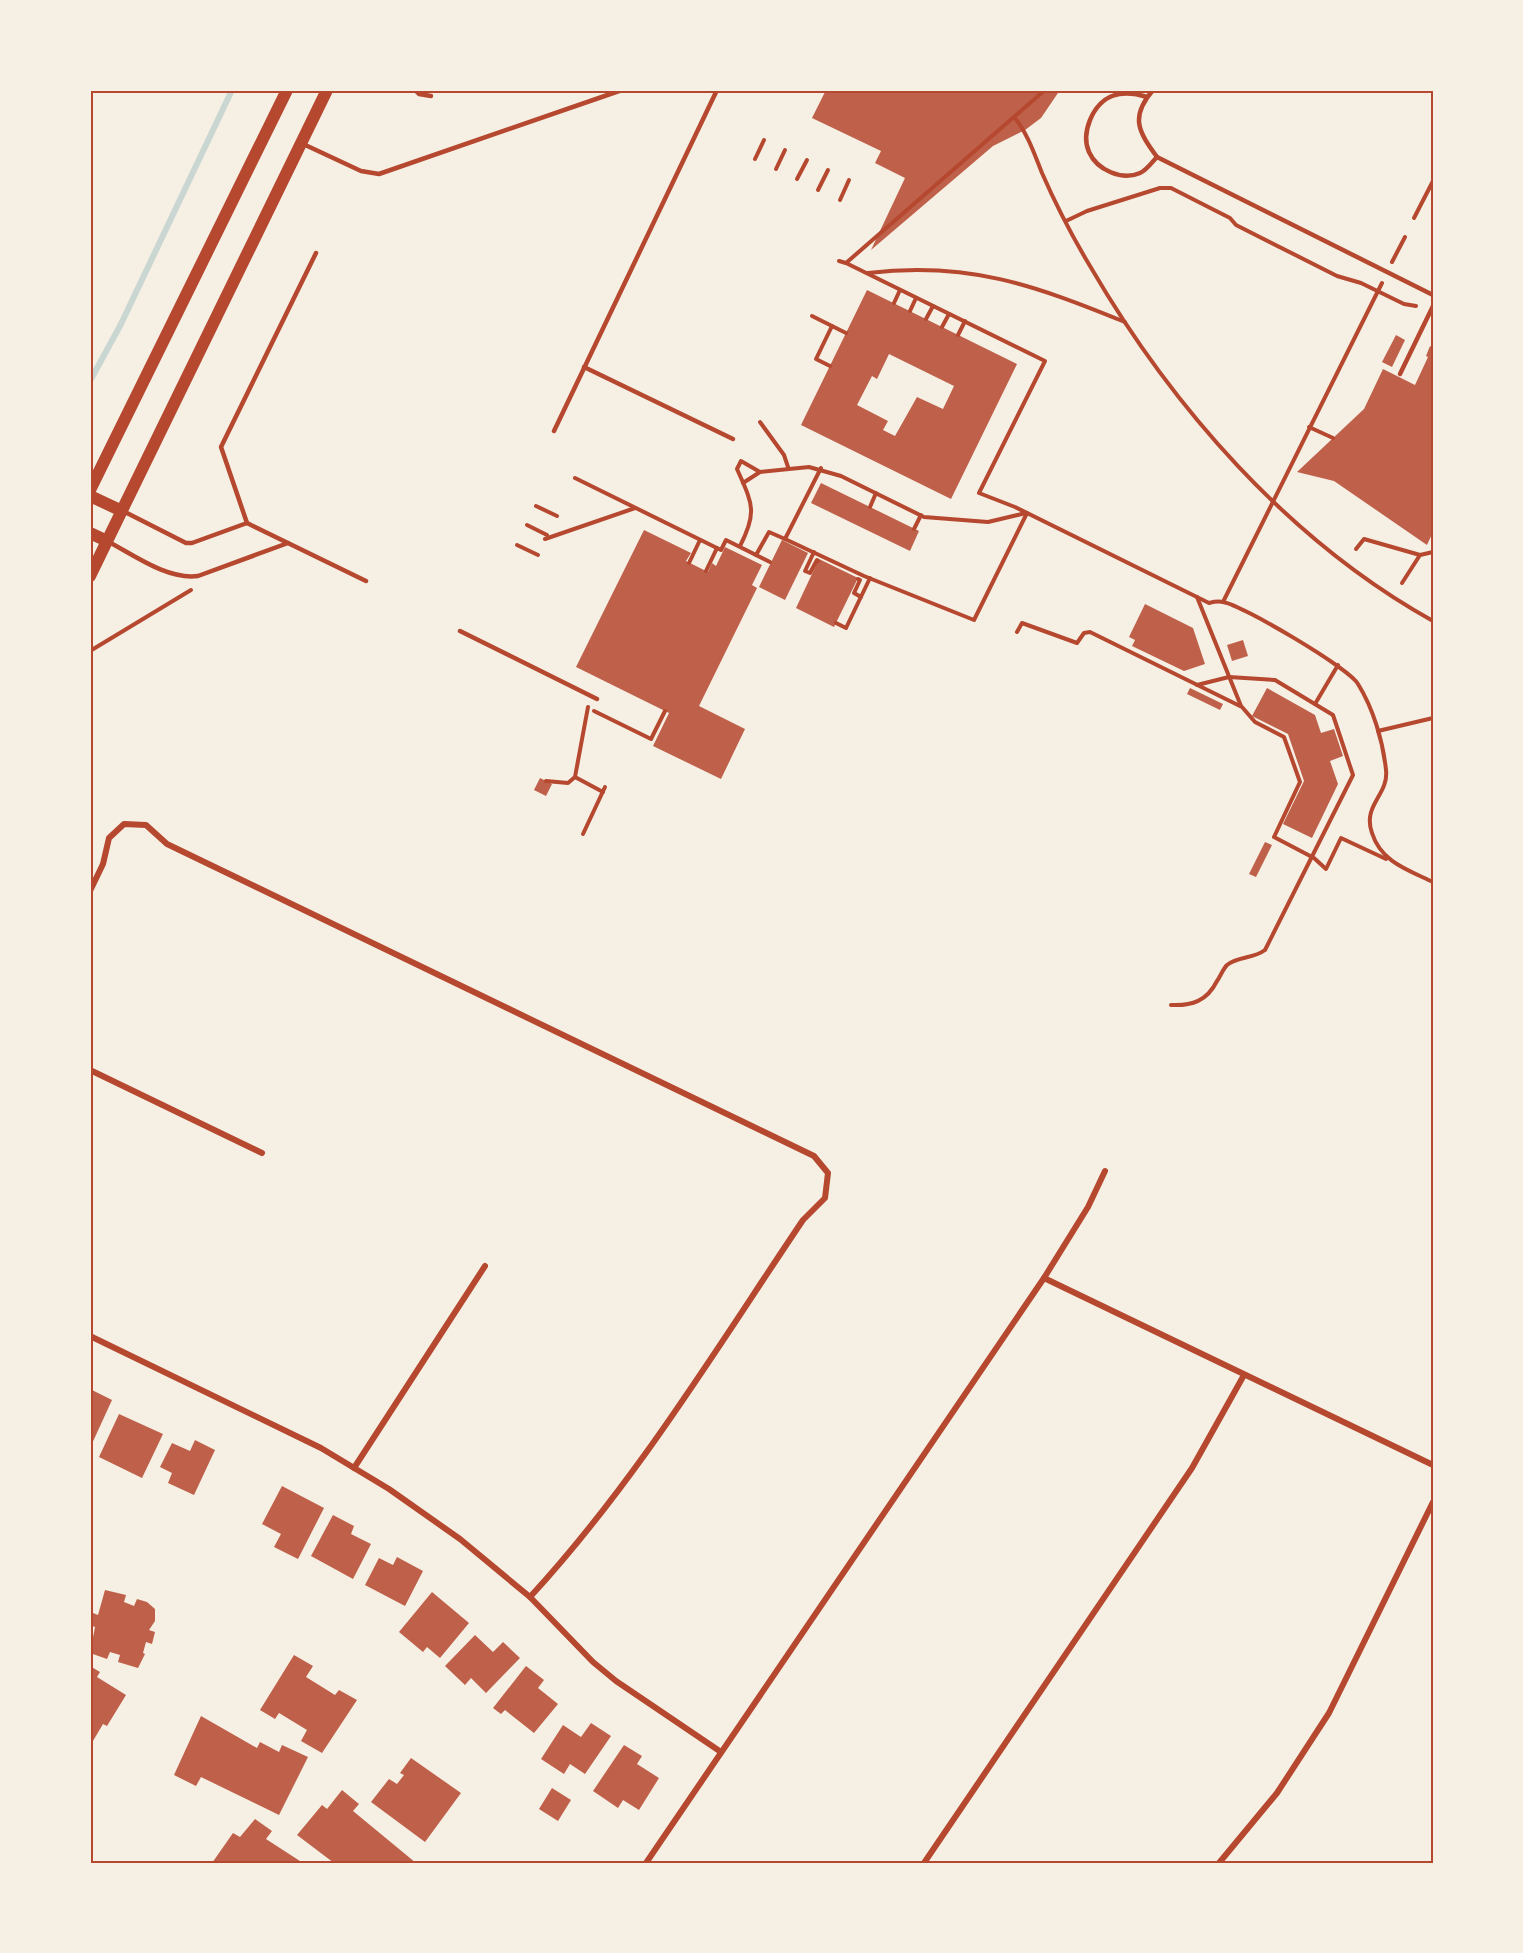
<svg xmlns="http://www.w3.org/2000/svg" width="1523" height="1953" font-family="'IBM Plex Serif',serif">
  <rect width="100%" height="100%" fill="#f6efe4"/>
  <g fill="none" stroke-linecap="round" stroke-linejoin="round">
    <polyline stroke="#c9d6d2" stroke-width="6" points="90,381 121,324 232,90"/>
  </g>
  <g fill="#bf614a" fill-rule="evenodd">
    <polygon points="826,90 1060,90 1041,118 1025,130 993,146 871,250 905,178 875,163 881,151 812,118"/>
    <path d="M867,290l150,74 -66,135 -150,-74zM889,354l65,32 -11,23 -26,-12 -22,39 -12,-6 5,-9 -31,-16 15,-29 5,3z"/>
    <polygon points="1396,335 1405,340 1392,367 1382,362"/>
    <polygon points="1430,346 1433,348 1433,532 1427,545 1334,481 1297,472 1364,409 1383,369 1415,385 1428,357 1426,356"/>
    <polygon points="821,483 919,531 910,551 811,503"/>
    <polygon points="644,530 691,553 686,561 708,572 712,563 716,566 725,547 762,565 752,585 757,588 699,706 745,729 721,779 653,746 669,713 576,667"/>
    <polygon points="782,540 808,553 785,600 759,587"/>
    <polygon points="819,559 858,578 834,627 796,608"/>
    <polygon points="1145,604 1193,628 1205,664 1184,671 1132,646 1135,640 1129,637"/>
    <polygon points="1243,640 1248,656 1232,661 1227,645"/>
    <polygon points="1190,688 1223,704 1220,710 1187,694"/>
    <polygon points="1267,688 1315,715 1321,733 1334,729 1343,756 1330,761 1338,784 1312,838 1283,824 1304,781 1288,734 1252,716"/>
    <polygon points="540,778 552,784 546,796 534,790"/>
    <polygon points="1265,842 1272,845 1256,877 1249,874"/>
    <polygon points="92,1390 112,1400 90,1448 90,1394"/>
    <polygon points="119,1414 163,1434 142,1478 99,1457"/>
    <polygon points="195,1440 215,1450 194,1495 168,1483 172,1473 160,1467 172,1443 190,1451"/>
    <polygon points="282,1486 324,1508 298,1559 274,1547 281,1534 262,1524"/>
    <polygon points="333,1515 354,1526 351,1534 371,1544 353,1579 311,1556"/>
    <polygon points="397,1557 423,1571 405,1606 365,1585 379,1558 393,1565"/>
    <polygon points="105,1590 126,1595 124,1602 134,1606 137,1599 147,1602 155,1609 155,1621 149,1630 155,1632 152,1644 146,1642 143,1653 145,1654 138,1668 118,1662 120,1655 110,1652 107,1659 90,1653 95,1627 90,1625 90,1621 93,1613 98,1615"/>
    <polygon points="432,1592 469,1623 440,1658 427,1647 423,1652 399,1632"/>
    <polygon points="475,1635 493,1652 503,1642 520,1658 486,1693 471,1678 465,1685 445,1666"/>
    <polygon points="294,1655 313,1666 306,1677 335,1695 339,1690 357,1700 322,1753 301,1741 307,1730 279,1713 275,1719 260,1710"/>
    <polygon points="90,1666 100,1672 97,1677 126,1695 107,1726 103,1724 90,1746"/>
    <polygon points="526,1666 544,1680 538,1688 558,1704 534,1733 505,1710 501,1714 493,1708"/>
    <polygon points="201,1716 257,1748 260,1742 279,1752 282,1745 308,1757 279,1815 201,1777 196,1786 174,1775"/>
    <polygon points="591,1723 611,1736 585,1774 570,1764 564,1774 541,1759 563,1725 581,1737"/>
    <polygon points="624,1745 642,1756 637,1764 659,1778 639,1810 623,1800 618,1808 593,1791"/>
    <polygon points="411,1758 461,1793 425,1842 371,1802 389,1779 397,1784 404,1775 400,1773"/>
    <polygon points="552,1788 571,1800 558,1821 539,1809"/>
    <polygon points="342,1790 359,1804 353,1811 416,1863 338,1863 335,1861 334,1863 297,1835 322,1805 327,1809"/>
    <polygon points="255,1819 272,1831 266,1839 303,1863 212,1863 233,1833 240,1837"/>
  </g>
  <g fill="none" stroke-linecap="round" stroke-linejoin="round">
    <g stroke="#b5482f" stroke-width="4">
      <path d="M1014,117c14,17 20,36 28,56 14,32 30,63 48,93 82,141 199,275 343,355"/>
      <polyline points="755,159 764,140"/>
      <polyline points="776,169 785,150"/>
      <polyline points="797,179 807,160"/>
      <polyline points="818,190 828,170"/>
      <polyline points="840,200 849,180"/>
      <polyline points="1414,218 1433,181"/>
      <polyline points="1066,221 1087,211 1160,188 1171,188 1230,218 1236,225 1337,276 1361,283 1404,304 1416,306"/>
      <polyline points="839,261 846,263 1045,90"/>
      <polyline points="1392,262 1405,237"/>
      <path d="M846,263l199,98 -66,132 36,14 194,96c4,-1 9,-2 14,-1 19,3 126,66 135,82 15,24 25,57 28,86 3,25 -24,35 -14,63 9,29 36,37 61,49"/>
      <path d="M868,273c100,-12 166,12 257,49"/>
      <polyline points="894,303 900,290"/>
      <polyline points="910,311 916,298"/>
      <polyline points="812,316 832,326 816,359 830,366"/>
      <polyline points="926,319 933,306"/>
      <polyline points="832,326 846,333"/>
      <polyline points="942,327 949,314"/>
      <polyline points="958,335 965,321"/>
      <polyline points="1433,343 1433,344"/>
      <polyline points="760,422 784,455 788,467"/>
      <polyline points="1309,427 1333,438"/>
      <polyline points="821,468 785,539 864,576 974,620 1027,513"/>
      <polyline points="575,478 721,550 726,540 770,562"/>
      <polyline points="743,483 760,472 809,467 841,476 924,517 988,522 1026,513"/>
      <polyline points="536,506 557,516"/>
      <polyline points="870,507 876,493"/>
      <polyline points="527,525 547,535"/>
      <polyline points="914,529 921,515"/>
      <polyline points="545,539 635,508"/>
      <polyline points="517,545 538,555"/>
      <path d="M740,546c18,-35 12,-43 -3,-77l4,-8 19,11"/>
      <polyline points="1356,549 1364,539 1420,555"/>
      <polyline points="814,552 805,571 810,573 817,560 818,561"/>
      <polyline points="756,555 769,532 785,539"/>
      <polyline points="689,563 700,540"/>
      <polyline points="706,571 717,548"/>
      <polyline points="858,579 860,580 854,593 861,597"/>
      <polyline points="1402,583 1420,555 1433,552"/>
      <polyline points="1197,597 1241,706"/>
      <polyline points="1223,602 1382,283"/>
      <polyline points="836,623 846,628 870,578"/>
      <polyline points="1017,632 1022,623 1077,643 1084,633 1090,632 1242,707 1255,722 1284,737 1300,782 1274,837 1314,858 1326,869 1341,838 1386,859"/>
      <polyline points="90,651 191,590"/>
      <polyline points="1315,704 1338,665"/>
      <polyline points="594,711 651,739 665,711"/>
      <polyline points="1378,731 1433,718"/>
      <polyline points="575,777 603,792"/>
      <polyline points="546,781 568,783 575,777 588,707"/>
      <polyline points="583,834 605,787"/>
      <path d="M1171,1005c21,1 36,-4 46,-24 3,-4 6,-12 10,-16 11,-9 26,-6 38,-15l88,-175 -20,-60 -58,-35 -46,-3 -32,8"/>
    </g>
    <g stroke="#b5482f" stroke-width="4.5">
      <polyline points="415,90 419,94 431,96"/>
      <path d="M1153,90c-23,27 -15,41 4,67l276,138"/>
      <path d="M1147,97c-26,-8 -46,-3 -57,23 -4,10 -6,21 -1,32 8,18 33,29 51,21 7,-3 12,-11 17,-16"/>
      <polyline points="301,143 361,171 379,174 622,90"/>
      <polyline points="584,367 733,439"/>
      <polyline points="1400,374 1433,306"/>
      <polyline points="554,431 717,90"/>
      <polyline points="123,511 186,543 192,543 247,523 366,581"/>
      <polyline points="247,523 221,447 316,253"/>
      <path d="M107,541c27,14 60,39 91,35l90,-33"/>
      <polyline points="460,631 597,699"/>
    </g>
    <g stroke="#b5482f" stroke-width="6">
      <path d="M90,891l13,-27 6,-26 15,-14 22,1 21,19 647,312 14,17 -3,25 -22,22c-87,129 -168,263 -273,377"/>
      <polyline points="90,1070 262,1153"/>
      <polyline points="1044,1278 1433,1465"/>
      <polyline points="90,1336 321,1448 389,1489 460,1539 530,1597 593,1662 616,1681 721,1752"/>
      <polyline points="354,1468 485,1266"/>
      <polyline points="646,1863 1044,1278 1088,1207 1105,1171"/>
      <polyline points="924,1863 1192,1468 1244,1375"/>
      <polyline points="1219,1863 1277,1793 1329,1713 1433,1502"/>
    </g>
    <g stroke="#b5482f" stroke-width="12">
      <polyline points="90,490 287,90"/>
      <polyline points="90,496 122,511"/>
      <polyline points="90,533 107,541"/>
      <polyline points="90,576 327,90"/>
    </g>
  </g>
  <rect width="1523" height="1953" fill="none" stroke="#f6efe4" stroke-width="183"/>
  <rect x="92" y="92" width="1340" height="1770" fill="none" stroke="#b5482f" stroke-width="2"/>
</svg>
